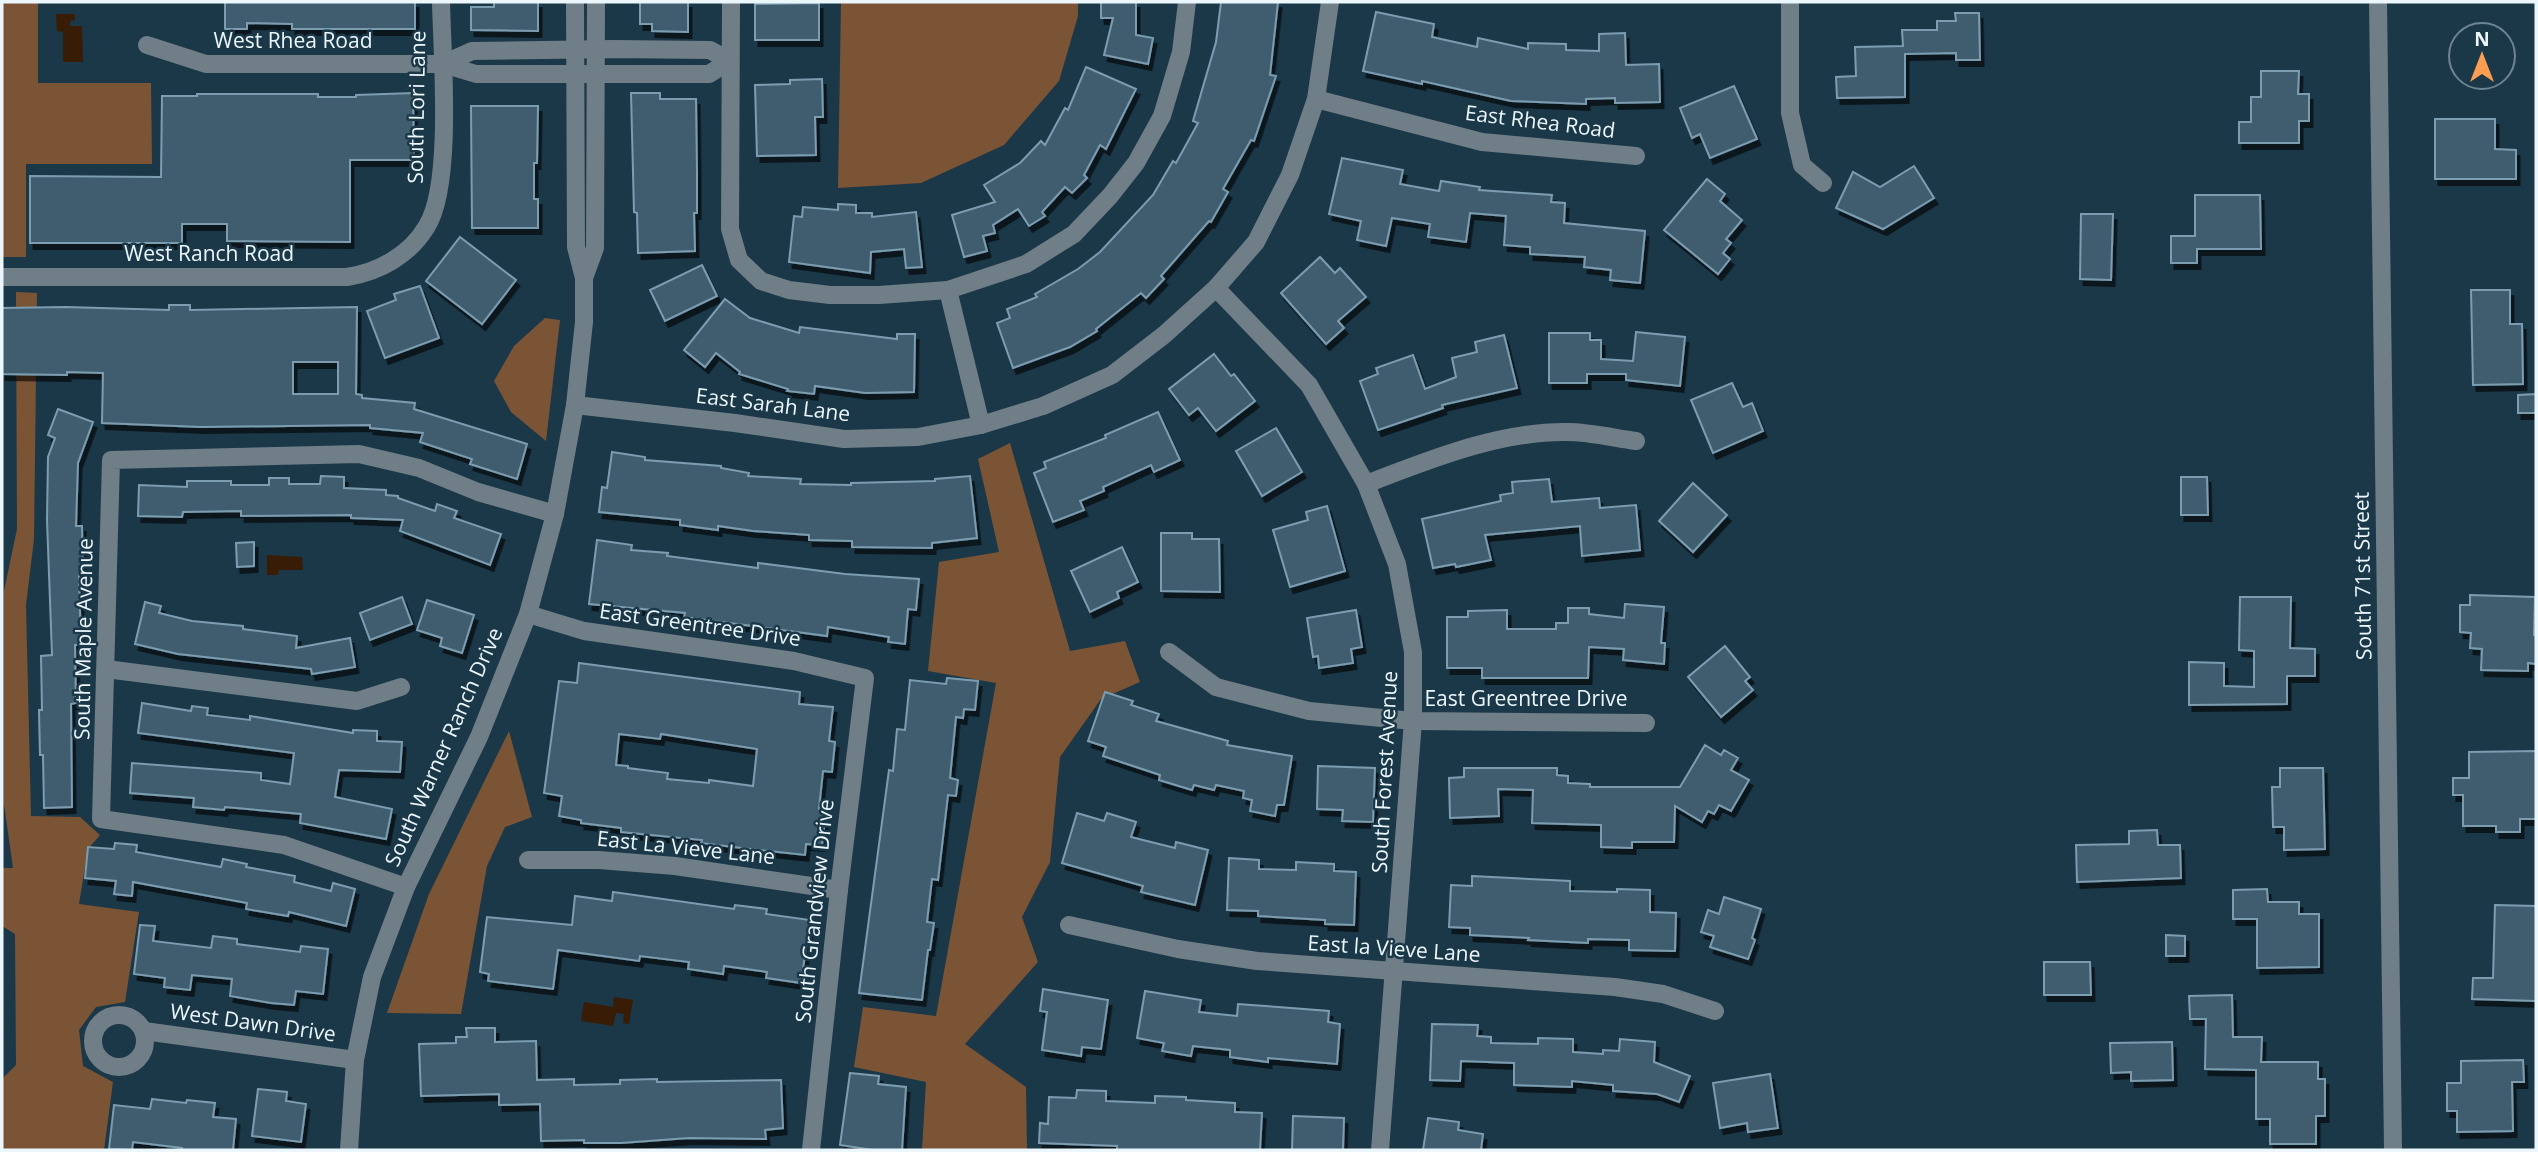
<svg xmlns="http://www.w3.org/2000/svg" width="2538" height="1152" font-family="'Open Sans',sans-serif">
  <defs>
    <filter id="shadow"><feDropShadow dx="3.5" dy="6" stdDeviation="0" flood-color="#0009"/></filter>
  </defs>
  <rect width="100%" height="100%" fill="#1b3849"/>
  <g fill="#7b5435">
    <polygon points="2,2 38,2 38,83 151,83 152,164 26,164 26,257 2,257"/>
    <polygon points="841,2 1078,2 1078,16 1059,81 1004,145 921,183 838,188"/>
    <polygon points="16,292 37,293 34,539 26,605 31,816 80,817 100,835 88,849 79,904 139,912 125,1002 96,1007 79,1030 83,1066 113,1082 104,1150 2,1150 2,1079 16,1065 15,934 2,926 2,868 13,868 4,804 4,591 17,529"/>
    <polygon points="545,318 560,320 546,441 511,412 494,381 514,346"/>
    <polygon points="1010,443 1070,651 1125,641 1140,682 1101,699 1060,757 1050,862 1022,917 1038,962 965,1044 1026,1087 1027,1150 922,1150 926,1082 854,1067 863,1007 936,1016 996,683 928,671 939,562 999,552 978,459"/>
    <polygon points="509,731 532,817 505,827 487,866 461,1014 387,1013 429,894"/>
  </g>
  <g fill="#381c05">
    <polygon points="56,14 75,14 75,20 70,21 70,26 82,26 83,62 63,62 63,32 57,31"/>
    <polygon points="267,555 302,557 303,570 279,570 278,575 267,575"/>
    <polygon points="614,997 633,1000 629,1024 623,1023 624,1014 616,1013 613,1026 581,1021 584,1002 613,1007"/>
  </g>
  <g fill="#3f5d6f" stroke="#7c9cb0" stroke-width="2" fill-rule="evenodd" filter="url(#shadow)">
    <polygon points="225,2 415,2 415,29 292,29 292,24 247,23 247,29 225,29"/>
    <polygon points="494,2 538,2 538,31 471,30 471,7 494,7"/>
    <polygon points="640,2 688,2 688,32 652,31 652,24 640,24"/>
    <polygon points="1101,2 1136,2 1136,35 1153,38 1148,64 1104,55 1113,18 1101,18"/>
    <polygon points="1221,2 1278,2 1270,75 1276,76 1254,141 1251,140 1223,189 1228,192 1211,222 1209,221 1161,276 1164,279 1146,298 1141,293 1096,329 1097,331 1070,347 1013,368 997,323 1010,318 1007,309 1037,297 1035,294 1078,269 1100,252 1153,195 1173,161 1176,163 1198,123 1193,121 1216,42"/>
    <polygon points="819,3 819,40 755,40 755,4"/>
    <polygon points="1376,12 1434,24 1432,37 1477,47 1478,38 1528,49 1528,43 1566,44 1566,50 1599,51 1599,34 1625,33 1626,65 1659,64 1660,102 1615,103 1615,98 1586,99 1586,104 1511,101 1422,81 1422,84 1363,71"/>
    <polygon points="1955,13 1979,13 1980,60 1956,60 1956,53 1905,54 1905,97 1837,98 1836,77 1856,76 1855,47 1903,46 1902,30 1937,30 1937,21 1956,21"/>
    <polygon points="1086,67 1136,89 1106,149 1100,145 1084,175 1087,178 1072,193 1065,187 1042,212 1045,216 1029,226 1018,209 993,225 995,233 983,236 987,251 964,257 952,215 995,202 984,185 1020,163 1041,141 1045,145 1065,108 1068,110"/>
    <polygon points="2261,71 2299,71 2298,94 2309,94 2309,121 2299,121 2299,143 2239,143 2239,122 2251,122 2251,97 2261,97"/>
    <polygon points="822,79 823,117 815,117 816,155 757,156 755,85 790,84 790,80"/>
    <polygon points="1734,86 1757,139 1710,158 1700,134 1692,138 1680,108"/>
    <polygon points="413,93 414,160 350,160 350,242 227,241 227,224 182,224 182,243 30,243 30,176 161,177 162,96 197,96 197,94 318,94 318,97 356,97 356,95"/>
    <polygon points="631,93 660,93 660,99 696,99 697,172 697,213 694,213 695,251 638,253 637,213 634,212"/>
    <polygon points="471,106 538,106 537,163 534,163 534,199 538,199 538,228 472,228"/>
    <polygon points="2435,119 2495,119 2495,149 2516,150 2516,179 2435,179"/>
    <polygon points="1342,158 1403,170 1400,184 1439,191 1441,181 1480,187 1479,190 1552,195 1551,202 1565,203 1564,223 1645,231 1640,283 1610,280 1611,270 1584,267 1585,257 1530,254 1530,247 1504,245 1506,216 1470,213 1466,242 1428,237 1430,224 1392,218 1386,246 1357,240 1361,221 1329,214"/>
    <polygon points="1914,166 1934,198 1883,229 1836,208 1853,172 1880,187"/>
    <polygon points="1707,179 1725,194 1720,201 1742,220 1726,239 1731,243 1723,253 1730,259 1718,274 1664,230"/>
    <polygon points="2195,195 2260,195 2261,249 2197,249 2197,263 2171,263 2171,236 2195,236"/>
    <polygon points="838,204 856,205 856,213 872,213 872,217 916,212 922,267 906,268 904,249 871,252 870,273 789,262 794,216 802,217 803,207 838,210"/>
    <polygon points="2081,214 2113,214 2111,280 2080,279"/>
    <polygon points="460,237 516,280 482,324 426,281"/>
    <polygon points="1320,257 1335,273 1340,268 1366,297 1338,321 1344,328 1326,344 1281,293"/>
    <polygon points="702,265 717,296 665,321 650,290"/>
    <polygon points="420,286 439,338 385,358 367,311 396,300 394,294"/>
    <polygon points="2471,290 2510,290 2510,324 2522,324 2523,384 2473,385"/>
    <polygon points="725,299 750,318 799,333 800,327 897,339 897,334 915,334 914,392 865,393 815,386 814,394 787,391 788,389 739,374 740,372 716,353 705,367 684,350"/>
    <path d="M169,305h21v5l167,-3 -1,87 6,1v3l53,5 -1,6 113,35 -10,35 -47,-15 2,-5 -52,-17 3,-9 -53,-5v-3l-169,2 -99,-4 1,-50 -36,-1v3l-65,-1v-66l64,-1 103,3zM293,362h45v32h-45z"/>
    <polygon points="1636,332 1685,337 1680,386 1626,380 1626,374 1587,374 1587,383 1549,383 1549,333 1590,333 1590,340 1601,340 1601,359 1633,361"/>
    <polygon points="1504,335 1517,388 1442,405 1443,408 1378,430 1360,381 1378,374 1376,368 1413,355 1425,389 1456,377 1452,358 1477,352 1475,342"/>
    <polygon points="1214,354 1231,376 1234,374 1255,401 1216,431 1198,408 1189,415 1169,389"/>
    <polygon points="1732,383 1743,407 1752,403 1763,431 1713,453 1691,400"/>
    <polygon points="2536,394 2536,413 2518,413 2518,395"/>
    <polygon points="58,409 93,422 78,463 76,526 82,526 83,575 79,575 81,645 75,645 76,703 71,704 72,807 44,808 43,755 40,755 39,710 42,710 41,656 52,655 47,520 48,457 55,438 48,435"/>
    <polygon points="1158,412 1180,460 1154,472 1151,465 1103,487 1104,491 1080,501 1084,510 1053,522 1034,473 1046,468 1044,462 1106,438 1105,435"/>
    <polygon points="1276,428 1302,472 1262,496 1236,451"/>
    <polygon points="612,452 645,457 645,460 721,466 721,468 749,473 748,476 801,479 800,484 851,485 851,483 935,481 935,479 970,476 977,538 932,543 932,548 852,547 852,541 809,540 809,535 753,531 718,526 718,530 680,525 680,520 599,512 602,487 607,488"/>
    <polygon points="321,476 344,477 344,488 386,490 386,495 398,496 398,498 435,511 437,504 457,511 454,518 501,534 490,565 400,531 403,520 351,518 351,515 241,516 241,511 183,512 182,517 138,516 139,485 187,487 187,481 231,481 231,485 269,485 269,478 289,478 289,484 320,484"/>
    <polygon points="2181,477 2207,477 2208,515 2181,515"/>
    <polygon points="1549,479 1552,502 1599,498 1600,508 1636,505 1640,550 1582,556 1580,526 1485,535 1491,560 1456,567 1455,564 1433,568 1422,519 1501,501 1500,495 1513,493 1512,482"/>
    <polygon points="1693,483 1727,515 1693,552 1659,521"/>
    <polygon points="1327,506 1345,571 1290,587 1273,530 1308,520 1306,512"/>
    <polygon points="1161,533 1192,533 1192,539 1219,539 1220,592 1161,591"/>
    <polygon points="597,540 632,545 631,550 668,553 667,556 758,568 758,563 845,574 919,579 916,610 908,609 905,644 888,642 889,637 828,627 827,636 684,617 685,613 589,604"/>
    <polygon points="254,542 254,566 237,567 236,543"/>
    <polygon points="1122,547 1138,582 1117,592 1119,598 1090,612 1071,571"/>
    <polygon points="2470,595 2535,597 2534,635 2536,636 2536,664 2528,663 2528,671 2481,670 2482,649 2470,648 2471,633 2460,632 2460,605 2470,605"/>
    <polygon points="402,597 412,624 370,640 360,613"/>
    <polygon points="2240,597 2291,597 2290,648 2315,649 2315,676 2287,676 2287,704 2189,705 2189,662 2224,663 2224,686 2254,687 2254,651 2239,650"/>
    <polygon points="427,600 474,615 462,653 440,646 442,638 417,630"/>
    <polygon points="145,602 161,606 159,613 192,621 243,626 243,629 297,636 296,648 350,638 355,667 312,674 311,669 178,654 135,644"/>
    <polygon points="1625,604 1664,607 1661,643 1665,643 1664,664 1623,660 1624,649 1589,647 1588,678 1482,678 1482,668 1447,668 1447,617 1468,617 1468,611 1507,610 1507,629 1556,629 1556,623 1568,623 1568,608 1589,608 1589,614 1624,618"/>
    <polygon points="1356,610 1362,647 1351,649 1353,663 1319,668 1318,656 1313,657 1307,618"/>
    <polygon points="1725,646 1750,677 1745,681 1753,690 1721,717 1688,677"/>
    <path d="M579,663l221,29 -1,12 34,3 -4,34 6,1 -3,30 -9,-1 -4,38 7,1 -4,35 -16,-1 -1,11 -72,-8 -32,-4 1,-3 -81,-8v-4l-40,-5v-3l-22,-4 3,-20 -18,-3 15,-112 18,2zM619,734l41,5 1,-5 96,15 -4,37 -44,-6v3l-42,-4 1,-6 -40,-5v-2l-12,-1z"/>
    <polygon points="947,678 978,681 975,710 964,709 963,718 956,717 950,778 958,780 956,796 948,795 938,880 932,879 927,922 934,923 930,950 928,950 922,1000 859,993 889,770 893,771 897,729 905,730 910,680 946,684"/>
    <polygon points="1105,692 1133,701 1131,705 1159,714 1156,721 1228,741 1227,745 1292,756 1284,805 1277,805 1275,816 1250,811 1252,800 1243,798 1244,791 1216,785 1214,790 1194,785 1192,790 1159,780 1160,775 1103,756 1106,747 1088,741"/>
    <polygon points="142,703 191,711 192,706 208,708 207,715 250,720 250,716 353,733 353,730 377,731 377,741 402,742 400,772 339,770 335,797 392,809 386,839 300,823 301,814 225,807 224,810 193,807 194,798 130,793 132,763 261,773 261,780 290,784 294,753 138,733"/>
    <polygon points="1705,745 1721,755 1724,750 1738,758 1731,770 1749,780 1731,811 1719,805 1714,814 1708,811 1702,822 1675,806 1674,842 1632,842 1632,848 1601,847 1601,825 1532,823 1533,790 1498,789 1499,816 1450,818 1449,778 1464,777 1464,768 1557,768 1557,775 1568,776 1568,783 1590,784 1590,787 1680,787"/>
    <polygon points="2536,751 2536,819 2520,819 2520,832 2496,832 2496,826 2463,826 2463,795 2453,795 2453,778 2469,778 2469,752"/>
    <polygon points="1318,766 1375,768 1373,822 1342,821 1343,810 1317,809"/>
    <polygon points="2280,768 2323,768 2325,849 2284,850 2284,827 2273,827 2272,787 2280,787"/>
    <polygon points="1077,813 1104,821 1107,813 1136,822 1131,837 1175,848 1176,842 1208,850 1195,905 1141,892 1143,886 1062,863"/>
    <polygon points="2157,830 2158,845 2180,845 2181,878 2077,882 2076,845 2129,844 2129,831"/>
    <polygon points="115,843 137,845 136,852 221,867 223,859 247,864 246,867 295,876 294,882 331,891 333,883 355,889 346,926 289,912 288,916 246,909 247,903 133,882 132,896 114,894 116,881 85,878 88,847 114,849"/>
    <polygon points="1229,858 1259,860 1259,869 1296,870 1296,862 1334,864 1334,871 1356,872 1354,925 1325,924 1325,920 1258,916 1258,911 1227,910"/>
    <polygon points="1472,876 1570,881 1570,891 1617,892 1617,889 1650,890 1650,912 1676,913 1675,951 1629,950 1629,940 1588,939 1588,943 1528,940 1529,938 1470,935 1470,928 1449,927 1451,885 1472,886"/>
    <polygon points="2267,889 2268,902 2299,902 2299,914 2319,914 2319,967 2257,968 2257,919 2233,919 2233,890"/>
    <polygon points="613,892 734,909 735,905 767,909 766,914 810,920 801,983 766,978 767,972 724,966 723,974 688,969 689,962 640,956 639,961 558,950 553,989 488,981 489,974 480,972 487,917 572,925 575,896 612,901"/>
    <polygon points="1724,897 1761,909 1752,938 1755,940 1748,959 1710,947 1714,936 1701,932 1708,910 1719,914"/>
    <polygon points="2495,905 2536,906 2536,1001 2472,999 2473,978 2493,978"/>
    <polygon points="140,925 155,926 153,941 211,948 213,936 237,939 237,944 300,952 301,946 328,949 323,994 296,991 294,1005 271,1003 230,996 232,979 192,975 190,990 164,987 165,978 134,974"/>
    <polygon points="2166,935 2185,936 2185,956 2166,956"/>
    <polygon points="2044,962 2090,962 2091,995 2044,995"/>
    <polygon points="1043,989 1108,1000 1101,1049 1082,1047 1081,1056 1042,1050 1047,1012 1040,1011"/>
    <polygon points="1145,991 1201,1000 1199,1012 1237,1016 1238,1004 1329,1011 1328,1022 1340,1024 1337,1064 1268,1058 1268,1062 1230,1057 1230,1050 1193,1046 1191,1056 1162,1051 1164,1043 1137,1038"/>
    <polygon points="2232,995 2233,1037 2262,1037 2261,1062 2318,1062 2318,1079 2325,1079 2325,1116 2316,1116 2316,1144 2270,1144 2270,1119 2256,1119 2256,1070 2205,1069 2206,1019 2190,1019 2189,996"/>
    <polygon points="1432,1024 1478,1025 1477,1036 1491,1037 1491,1043 1538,1044 1538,1038 1573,1039 1573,1052 1603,1054 1603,1050 1619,1051 1620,1039 1655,1042 1654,1062 1690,1076 1679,1102 1657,1094 1613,1091 1613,1085 1572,1081 1572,1087 1514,1085 1514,1063 1461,1061 1460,1081 1430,1080"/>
    <polygon points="466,1028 495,1028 495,1042 536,1041 537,1080 574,1079 574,1085 620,1084 620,1080 657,1079 657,1082 781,1080 783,1128 765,1130 766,1139 689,1138 621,1143 584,1143 584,1140 541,1141 540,1104 499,1105 499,1094 421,1096 419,1044 456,1043 456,1037 467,1037"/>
    <polygon points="2172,1042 2173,1080 2131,1081 2131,1072 2111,1073 2110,1043"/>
    <polygon points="2523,1060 2524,1082 2512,1082 2513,1131 2457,1132 2457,1111 2447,1111 2447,1083 2461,1083 2461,1061"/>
    <polygon points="850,1073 879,1076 878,1084 906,1087 902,1150 873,1150 840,1145"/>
    <polygon points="1770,1074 1778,1128 1748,1132 1747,1123 1720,1128 1713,1083"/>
    <polygon points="258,1089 287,1092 286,1101 306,1104 301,1142 252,1136"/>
    <polygon points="1077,1090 1106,1091 1106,1101 1155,1103 1155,1096 1186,1097 1186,1100 1235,1103 1235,1112 1262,1113 1260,1150 1117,1150 1117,1146 1039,1143 1040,1123 1048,1124 1049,1097 1076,1098"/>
    <polygon points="152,1099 186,1103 187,1100 215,1103 213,1117 236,1119 233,1150 182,1150 182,1148 133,1142 132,1150 109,1149 114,1105 150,1109"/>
    <polygon points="1293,1116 1344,1118 1343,1150 1292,1150"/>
    <polygon points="1428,1118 1459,1122 1458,1130 1483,1134 1481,1150 1423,1150"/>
  </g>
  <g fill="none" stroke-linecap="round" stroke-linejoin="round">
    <g stroke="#707e87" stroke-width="18">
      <polyline points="731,2 730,229 739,260 761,281 789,290 830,295 879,295 948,290 1026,264 1074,234 1110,196 1136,163 1162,116 1181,52 1187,2"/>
      <polyline points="1790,2 1790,113 1802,165 1823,183"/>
      <polyline points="2378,2 2393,1150"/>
      <polyline points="147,45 206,64 443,64 476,74 709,74 730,61 710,50 614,49 472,51 443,64"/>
      <polyline points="1316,99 1482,142 1636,156"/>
      <path d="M2,277h345c32,-5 63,-22 80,-51 26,-42 15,-172 14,-224"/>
      <polyline points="584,278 595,248 596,2"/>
      <polyline points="1216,288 1309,385 1366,484 1397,564 1413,652 1413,721 1380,1150"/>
      <polyline points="948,290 981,425"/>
      <polyline points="575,405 735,423 844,439 918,437 981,425 1043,406 1112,375 1164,335 1216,288 1256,242 1290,175 1316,99 1330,2"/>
      <path d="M1366,484c63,-24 133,-53 201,-52 23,0 47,6 69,9"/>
      <polyline points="528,614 584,631 794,661 865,678 839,890 811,1150"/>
      <polyline points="1169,652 1216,687 1309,711 1413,721 1646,723"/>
      <polyline points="106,669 357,701 401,687"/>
      <polyline points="528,860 599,860 675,866 839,890"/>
      <polyline points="406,887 284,845 101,819 111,460 359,454 419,468 478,492 555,514"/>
      <polyline points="1069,925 1178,949 1257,961 1615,987 1663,994 1715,1011"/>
      <circle cx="119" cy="1041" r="26"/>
      <polyline points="144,1031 355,1060"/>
      <polyline points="349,1150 355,1060 372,977 406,887 479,737 528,614 555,514 575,405 584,322 584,278 576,247 575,2"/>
    </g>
  </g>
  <g text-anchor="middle" stroke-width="5" stroke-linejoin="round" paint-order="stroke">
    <g font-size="21" fill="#ecf6fd" stroke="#1b3849">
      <text x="293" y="48">West Rhea Road</text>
      <text transform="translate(417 107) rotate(-89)" y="7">South Lori Lane</text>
      <text transform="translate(1540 122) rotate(7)" y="7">East Rhea Road</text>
      <text x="209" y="261">West Ranch Road</text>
      <text transform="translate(773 405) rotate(7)" y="7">East Sarah Lane</text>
      <text transform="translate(2363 576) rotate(-91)" y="7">South 71st Street</text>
      <text transform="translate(700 625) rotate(8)" y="7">East Greentree Drive</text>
      <text transform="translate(84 639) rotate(-89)" y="7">South Maple Avenue</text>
      <text x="1526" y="706">East Greentree Drive</text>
      <text transform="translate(444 747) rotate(-66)" y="7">South Warner Ranch Drive</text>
      <text transform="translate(1385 772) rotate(-87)" y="7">South Forest Avenue</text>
      <text transform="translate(686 848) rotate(6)" y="7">East La Vieve Lane</text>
      <text transform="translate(815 911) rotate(-84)" y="7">South Grandview Drive</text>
      <text transform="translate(1394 949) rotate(4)" y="7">East la Vieve Lane</text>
      <text transform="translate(253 1023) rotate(8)" y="7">West Dawn Drive</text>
    </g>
  </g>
  <rect width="2538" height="1152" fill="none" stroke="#ecf6fd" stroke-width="7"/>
  <g transform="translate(2482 56)"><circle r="33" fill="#1b3849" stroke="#6f8491" stroke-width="2"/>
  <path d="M0-5L12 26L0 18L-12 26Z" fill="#fb9e51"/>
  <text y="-10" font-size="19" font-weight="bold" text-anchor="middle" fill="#ecf6fd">N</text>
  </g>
</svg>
